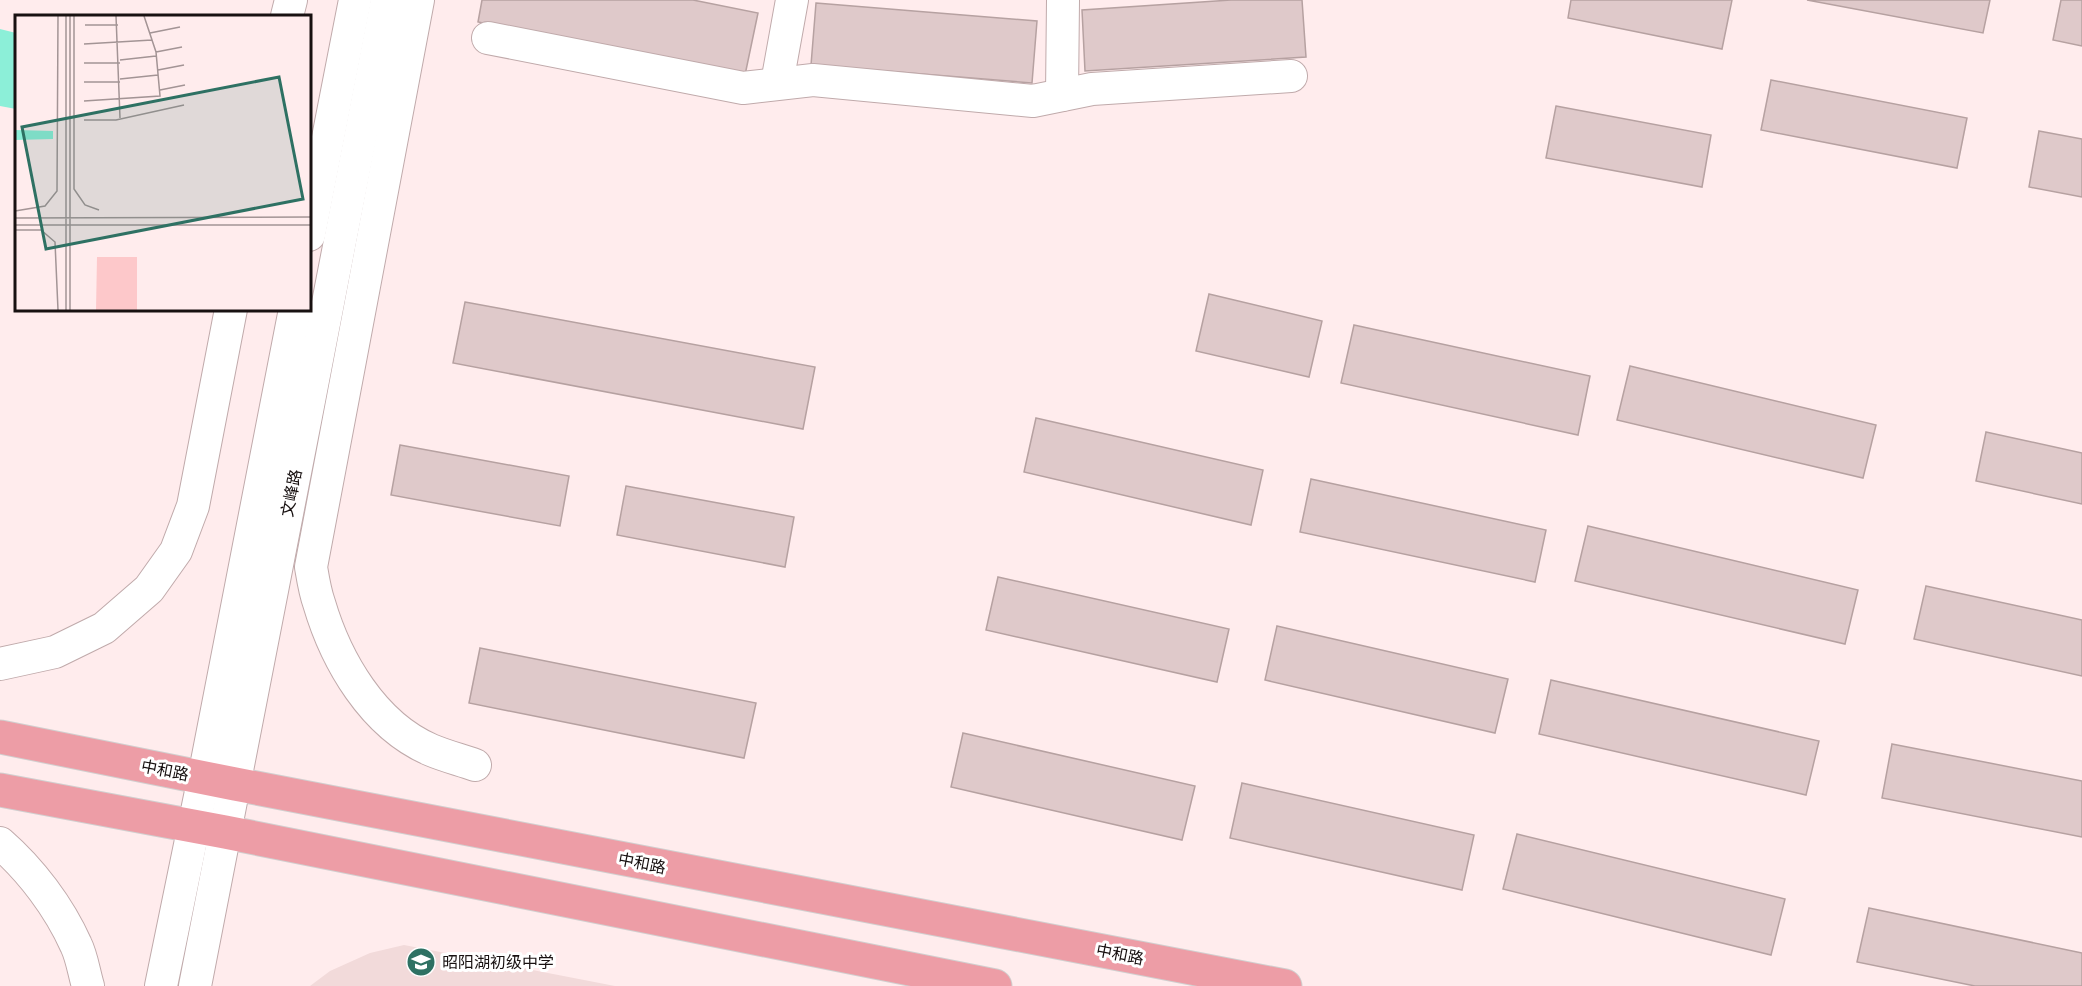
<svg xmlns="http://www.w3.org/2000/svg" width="2082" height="986" font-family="Rubik,'Noto Sans SC',sans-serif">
  <rect width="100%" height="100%" fill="#ffeced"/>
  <polygon fill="#f2dada" points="404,945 615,986 310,986 330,971 370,953"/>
  <polygon fill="#8cefd8" points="0,29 16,33 16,109 0,106"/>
  <g fill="#dfc9ca" stroke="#b6a1a1" stroke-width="1.5">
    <polygon points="482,0 693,0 758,13 745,75 478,22"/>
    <polygon points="1231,0 1302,0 1306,57 1085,71 1082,10"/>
    <polygon points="1571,0 1732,0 1722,49 1568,18"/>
    <polygon points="1807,0 1990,0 1983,33"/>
    <polygon points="2061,0 2082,0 2082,46 2053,40"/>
    <polygon points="816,3 1037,21 1032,83 811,65"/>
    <polygon points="1771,80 1967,118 1957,168 1761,130"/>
    <polygon points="1556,106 1711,135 1702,187 1546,158"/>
    <polygon points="2039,131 2082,139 2082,197 2029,187"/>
    <polygon points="1209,294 1322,321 1309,377 1196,351"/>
    <polygon points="465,302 815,367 803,429 453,363"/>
    <polygon points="1354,325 1590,376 1578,435 1341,383"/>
    <polygon points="1630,366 1876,425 1863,478 1617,420"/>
    <polygon points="1036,418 1263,470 1251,525 1024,472"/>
    <polygon points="1986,432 2082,453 2082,504 1976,481"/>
    <polygon points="400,445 569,476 560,526 391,495"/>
    <polygon points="1311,479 1546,530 1535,582 1300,532"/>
    <polygon points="626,486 794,517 785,567 617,535"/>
    <polygon points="1588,526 1858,590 1845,644 1575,581"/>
    <polygon points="998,577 1229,629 1217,682 986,630"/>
    <polygon points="1926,586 2082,620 2082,676 1914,639"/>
    <polygon points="1277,626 1508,679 1495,733 1265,680"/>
    <polygon points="480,648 756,703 744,758 469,703"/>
    <polygon points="1551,680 1819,741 1806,795 1539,734"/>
    <polygon points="963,733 1195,786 1182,840 951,787"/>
    <polygon points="1892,744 2082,781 2082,837 1882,798"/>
    <polygon points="1242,783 1474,835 1462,890 1230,838"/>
    <polygon points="1517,834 1785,899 1771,955 1503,889"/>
    <polygon points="1869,908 2082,953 2082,986 1975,986 1857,962"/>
  </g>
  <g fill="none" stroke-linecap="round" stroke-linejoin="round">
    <g stroke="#c0aaab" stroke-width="34">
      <g id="minor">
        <path d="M418,0l-107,567c2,12 4,25 8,36 17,58 54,122 112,147 14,6 30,10 44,15"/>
        <polyline points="287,16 291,0"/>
        <polyline points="488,38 743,88 813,80 1033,101 1092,89 1291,76"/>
        <polyline points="777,83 792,0"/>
        <polyline points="1062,95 1063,0"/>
        <polyline points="309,235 355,0"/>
        <polyline points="0,664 55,652 104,628 149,589 176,551 193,506 231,309"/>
        <path d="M0,843c31,27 59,64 76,102 6,12 8,28 12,41"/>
        <polyline points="161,986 204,777 295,309"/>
        <polyline points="195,986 387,0"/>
      </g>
    </g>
    <g stroke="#d1cfcf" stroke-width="35">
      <g id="major">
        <polyline points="0,737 235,784 1285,986"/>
        <polyline points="0,790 225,832 995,986"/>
      </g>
    </g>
    <use href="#minor" stroke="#fff" stroke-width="32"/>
    <use href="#major" stroke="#ed9da6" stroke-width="33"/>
  </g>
  <defs>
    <g id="school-disc" transform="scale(1.5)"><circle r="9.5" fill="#2e7163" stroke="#fff"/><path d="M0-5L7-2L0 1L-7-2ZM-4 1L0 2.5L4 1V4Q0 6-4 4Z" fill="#fff"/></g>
  </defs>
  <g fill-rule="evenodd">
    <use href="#school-disc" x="421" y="962"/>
  </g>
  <g text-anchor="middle" stroke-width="6" stroke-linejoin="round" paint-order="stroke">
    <g font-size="16" fill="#181111" stroke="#fff">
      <text transform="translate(291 493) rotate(-79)" y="6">文峰路</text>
      <text transform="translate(165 770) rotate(11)" y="6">中和路</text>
      <text transform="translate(642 863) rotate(11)" y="6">中和路</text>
      <text transform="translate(1120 954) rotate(11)" y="6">中和路</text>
    </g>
    <g font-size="16" fill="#181111" stroke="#fff" text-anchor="start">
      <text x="442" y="968">昭阳湖初级中学</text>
    </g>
  </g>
  <g transform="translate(15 15)">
    <rect width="296" height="296" fill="#ffeced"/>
    <path d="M82,242h40v53h-41z" fill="#fdc8ca"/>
    <path d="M0,115l38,1v8l-38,1z" fill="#8cefd8"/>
    <path fill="none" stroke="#a39495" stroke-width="1.5" d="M59,1v173l11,16 14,5M101,1l4,102M70,10h33M135,18l30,-6M69,29l68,-4M141,37l26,-5M105,45l36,-4M69,48h36M143,55l26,-5M105,64l38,-4M69,67h36M145,75l25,-5M69,86l76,-5 -4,-44 -12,-36M69,105h32l68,-15M0,196l30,-5 12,-15 1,-175M0,203l296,-1M0,210h296M0,215h26l14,12 3,68M51,295v-294M55,295v-294"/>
    <path fill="#2e7163" fill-opacity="0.15" stroke="#2e7163" stroke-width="3" d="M264,62l24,122 -257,50 -24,-122z"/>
    <rect width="296" height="296" fill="none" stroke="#181111" stroke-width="3"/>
  </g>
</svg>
